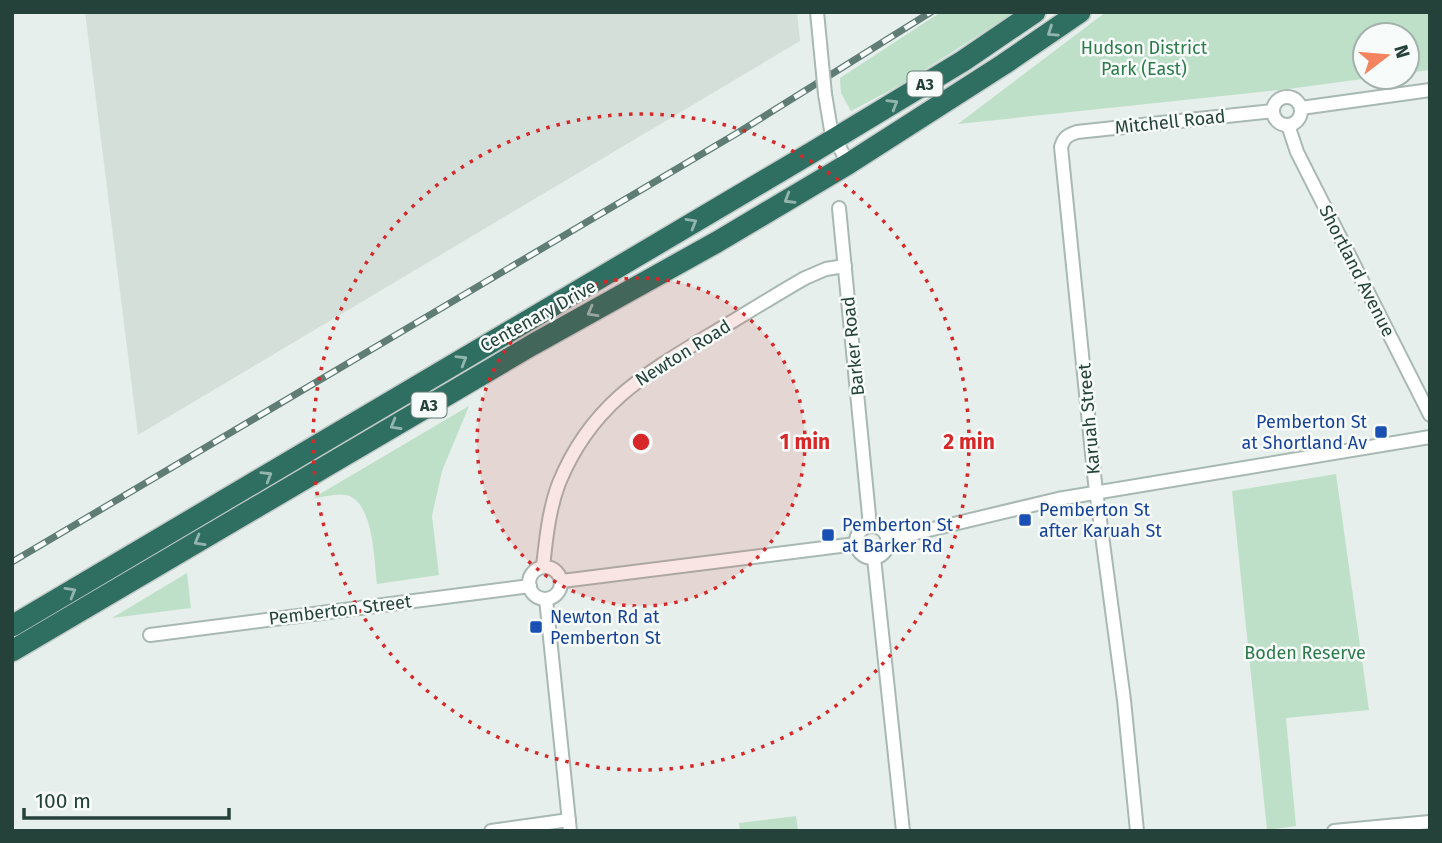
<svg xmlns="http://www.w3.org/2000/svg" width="1442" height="843" font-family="'Fira Sans',sans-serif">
  <rect width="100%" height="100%" fill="#e6efeb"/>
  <polygon fill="#d4dfda" points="85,12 797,12 800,41 138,435"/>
  <g fill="#bfe0c8">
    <polygon points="941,12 1015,12 902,84 851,111 841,93 840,78"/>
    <polygon points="1106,12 1430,12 1430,70 1407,73 1407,35 1365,35 1365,77 1377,77 1288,89 958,124"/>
    <path d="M469,406l-27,65 -10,45 7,59 -62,9c-3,-23 -3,-83 -31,-89 -10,-2 -22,2 -33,3z"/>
    <polygon points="1336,474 1369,710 1286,718 1296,826 1267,830 1232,491"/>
    <polygon points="187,573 191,608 112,618"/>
    <polygon points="796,816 798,831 740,831 739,823"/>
  </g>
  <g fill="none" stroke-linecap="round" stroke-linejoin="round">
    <g stroke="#a8b8b2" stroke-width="16">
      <g id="street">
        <polyline points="817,12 820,43"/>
        <polyline points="825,94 831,130 848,164"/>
        <circle cx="1287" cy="111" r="14"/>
        <polyline points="1301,108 1430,90"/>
        <polyline points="1288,125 1297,152 1430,415"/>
        <polyline points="839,208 870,526"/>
        <circle cx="872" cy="542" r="16"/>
        <polyline points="887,540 1058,499 1430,437"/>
        <polyline points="874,558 903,831"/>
        <path d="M543,567c3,-28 6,-58 16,-84 31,-76 82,-107 149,-147 32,-19 64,-39 97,-58l21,-9 19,-3"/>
        <circle cx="545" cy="583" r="16"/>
        <polyline points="562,581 856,544"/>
        <polyline points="546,599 570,831"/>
        <polyline points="150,635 530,586"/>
        <polyline points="491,831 569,820"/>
        <path d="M1137,831l-13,-131 -29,-217 -34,-336c3,-10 7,-12 16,-15l196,-21"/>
        <polyline points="1334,831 1430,822"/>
      </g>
    </g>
    <g stroke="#c2cac8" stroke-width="24">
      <g id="highway">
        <polyline points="12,626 811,153 963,61 1035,12"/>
        <polyline points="12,651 532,345 717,242 848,164 1004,64 1080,12"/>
      </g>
    </g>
    <use href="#street" stroke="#fff" stroke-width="12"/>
    <use href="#highway" stroke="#2f6f62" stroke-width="21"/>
    <g stroke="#5f7d75" stroke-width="7">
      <polyline id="rail" points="12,562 739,132 931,12"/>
    </g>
    <use href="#rail" stroke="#f7fbf9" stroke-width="4.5" stroke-dasharray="13" stroke-linecap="butt"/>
    <g stroke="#a8b8b2" stroke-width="16" stroke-linecap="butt">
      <polyline id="street-bridge" points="820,43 825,94"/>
    </g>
    <use href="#street-bridge" stroke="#fff" stroke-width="12"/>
  </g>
  <defs><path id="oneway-chevron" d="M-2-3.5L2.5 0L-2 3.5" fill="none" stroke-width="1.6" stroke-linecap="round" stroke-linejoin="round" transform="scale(1.75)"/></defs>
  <g stroke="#93b5ae">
    <use href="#oneway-chevron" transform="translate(1052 32) rotate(146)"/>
    <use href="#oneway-chevron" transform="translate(893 104) rotate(-31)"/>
    <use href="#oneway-chevron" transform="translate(789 199) rotate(149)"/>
    <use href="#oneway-chevron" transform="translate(692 223) rotate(-30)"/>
    <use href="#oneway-chevron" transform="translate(592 312) rotate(151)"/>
    <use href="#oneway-chevron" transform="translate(462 360) rotate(-31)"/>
    <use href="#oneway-chevron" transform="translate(395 425) rotate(150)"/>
    <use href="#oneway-chevron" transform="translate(267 476) rotate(-31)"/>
    <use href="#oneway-chevron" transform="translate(199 541) rotate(150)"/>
    <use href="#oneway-chevron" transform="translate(71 592) rotate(-30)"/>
  </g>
  <circle cx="641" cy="442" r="164" fill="#d62828" fill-opacity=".12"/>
  <g fill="none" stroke="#d62828" stroke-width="3.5" stroke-dasharray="3.5 7">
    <circle cx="641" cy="442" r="164"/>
    <circle cx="641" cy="442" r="328"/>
  </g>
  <g fill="#1a4fb4" stroke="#f7fbf9" stroke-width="2.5">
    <rect x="1374" y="425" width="14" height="14" rx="3.5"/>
    <rect x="1018" y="513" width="14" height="14" rx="3.5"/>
    <rect x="821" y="528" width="14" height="14" rx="3.5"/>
    <rect x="529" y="620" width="14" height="14" rx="3.5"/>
  </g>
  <g text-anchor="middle" stroke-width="5" stroke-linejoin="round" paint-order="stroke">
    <g fill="#f7fbf9" stroke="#637a73" stroke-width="2">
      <rect x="907.5" y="71.5" width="35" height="25" rx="5"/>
      <rect x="411.5" y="392.5" width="35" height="25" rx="5"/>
    </g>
    <g font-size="16" font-weight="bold" fill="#24423a">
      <text x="925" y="90">A3</text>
      <text x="429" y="411">A3</text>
    </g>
    <g font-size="18" fill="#2d7a4b" stroke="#f7fbf9">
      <text x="1144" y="54">Hudson District<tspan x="1144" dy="21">Park (East)</tspan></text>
      <text x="1305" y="659">Boden Reserve</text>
    </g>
    <g font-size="18" fill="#24423a" stroke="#f7fbf9">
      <text transform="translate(1170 122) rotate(-6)" y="6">Mitchell Road</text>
      <text transform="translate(1357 271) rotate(63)" y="6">Shortland Avenue</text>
      <text transform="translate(538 316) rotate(-29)" y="6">Centenary Drive</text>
      <text transform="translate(853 346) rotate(-96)" y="6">Barker Road</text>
      <text transform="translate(683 353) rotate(-32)" y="6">Newton Road</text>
      <text transform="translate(1089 419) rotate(-95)" y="6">Karuah Street</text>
      <text transform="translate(340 610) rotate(-7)" y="6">Pemberton Street</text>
    </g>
    <g font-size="18" fill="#164399" stroke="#f7fbf9" text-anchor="start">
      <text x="1367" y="428" text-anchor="end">Pemberton St<tspan x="1367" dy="21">at Shortland Av</tspan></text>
      <text x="1039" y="516">Pemberton St<tspan x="1039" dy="21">after Karuah St</tspan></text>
      <text x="842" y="531">Pemberton St<tspan x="842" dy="21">at Barker Rd</tspan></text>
      <text x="550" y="623">Newton Rd at<tspan x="550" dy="21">Pemberton St</tspan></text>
    </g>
  </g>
  <circle cx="641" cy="442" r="10" fill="#d62828" stroke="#f7fbf9" stroke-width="3.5"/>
  <g font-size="21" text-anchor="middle" font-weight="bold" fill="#d62828" stroke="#f7fbf9" stroke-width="5" stroke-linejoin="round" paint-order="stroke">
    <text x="805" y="449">1 min</text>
    <text x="969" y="449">2 min</text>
  </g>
  <rect width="1442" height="843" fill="none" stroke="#24423a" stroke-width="28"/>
  <g transform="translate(1386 56) rotate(74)"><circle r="33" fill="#f7fbf9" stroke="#a3b1ad" stroke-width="2"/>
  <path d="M0-5L12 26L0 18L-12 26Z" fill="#f4845f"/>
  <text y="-10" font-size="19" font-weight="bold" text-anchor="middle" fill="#24423a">N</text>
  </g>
  <path d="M24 808v10h205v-10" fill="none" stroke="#24423a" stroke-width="3.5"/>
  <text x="35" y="808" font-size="21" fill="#24423a" stroke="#f7fbf9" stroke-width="5" paint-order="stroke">100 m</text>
</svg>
